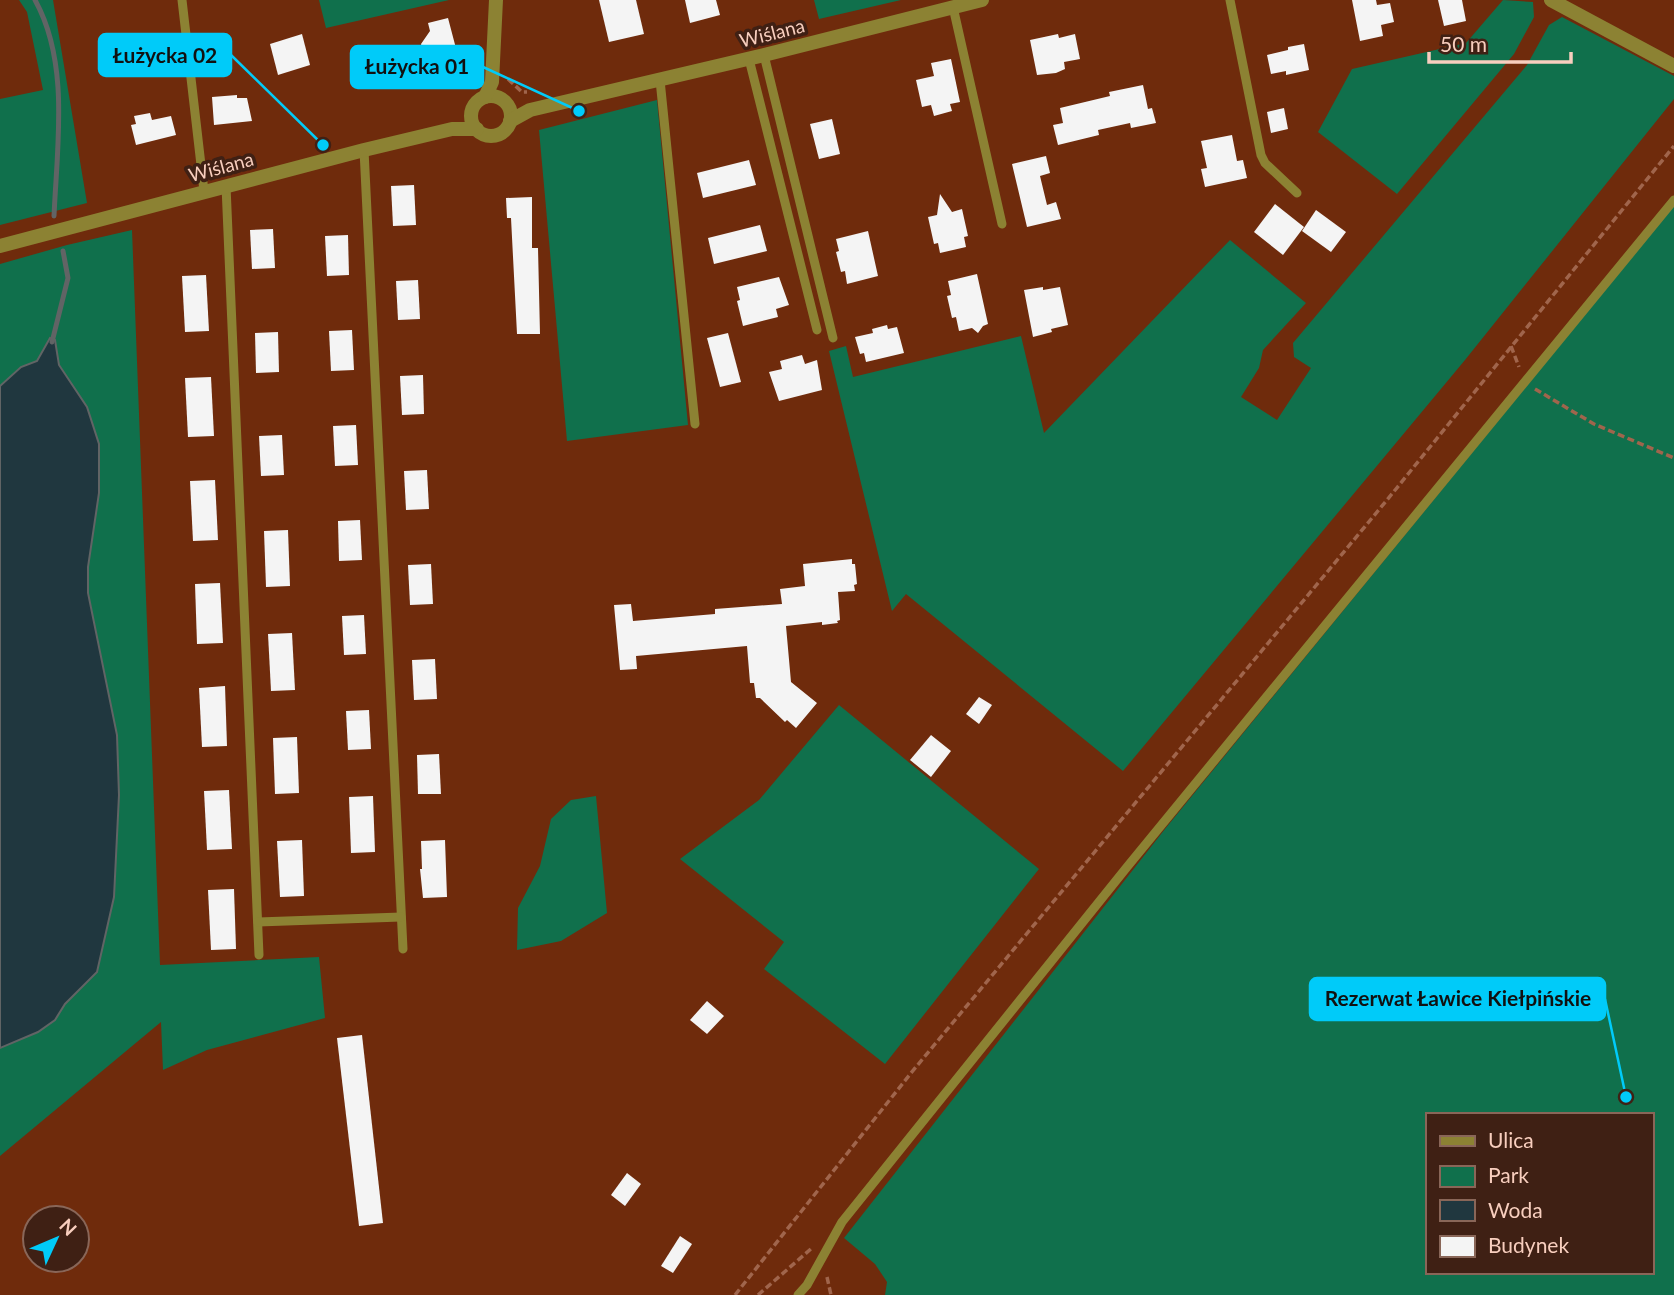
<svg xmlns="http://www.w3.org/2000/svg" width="1674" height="1295" font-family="Lato,sans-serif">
  <rect width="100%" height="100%" fill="#6f2b0c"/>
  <g fill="#10704c" fill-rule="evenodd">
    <polygon points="19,0 53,0 87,203 0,225 0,99 43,90 27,12"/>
    <polygon points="319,0 449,0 326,28"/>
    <polygon points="814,0 901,0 819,19"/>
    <polygon points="1503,0 1533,2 1534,17 1514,54 1397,194 1318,132 1352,69 1466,43"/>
    <polygon points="1562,17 1674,76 1674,99 1465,360 1123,771 906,594 892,611 829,351 846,346 853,377 1021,336 1044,433 1230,240 1306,303 1263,350 1259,368 1241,397 1277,420 1311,368 1294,357 1293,343 1527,65 1549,25"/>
    <polygon points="657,100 688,425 567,441 539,130"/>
    <path d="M1674,205v1090h-789l2,-13 -12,-18 -31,-26 321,-409zM1427,1115h224v157h-224z"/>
    <polygon points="132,230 160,965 319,957 325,1018 207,1050 163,1070 161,1022 0,1156 0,264 67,245"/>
    <polygon points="839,705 1039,869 885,1064 764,969 784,942 680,859 759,800"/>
    <polygon points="596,796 607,913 561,941 517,950 518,908 540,866 551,819 571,800"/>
  </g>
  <polygon fill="#20373f" stroke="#616465" stroke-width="2" points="50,338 55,340 59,365 87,407 99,444 99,493 88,567 88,593 117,735 119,795 114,897 97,972 65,1004 55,1020 38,1032 0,1048 0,386 21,367 37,361"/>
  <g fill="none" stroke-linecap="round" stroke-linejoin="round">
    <g stroke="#616465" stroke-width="5">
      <path d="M35,0c35,63 22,146 19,216"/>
      <polyline points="52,342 68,278 63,251"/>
    </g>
  </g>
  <g fill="#f4f4f4">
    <polygon points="599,0 636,0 644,34 609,42"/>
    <polygon points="685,0 716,0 720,15 690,23"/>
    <polygon points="1352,0 1376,0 1377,5 1390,3 1394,22 1381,25 1383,36 1360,41"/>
    <polygon points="1438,0 1462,0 1466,21 1444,26"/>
    <polygon points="448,18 463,75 427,84 423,67 426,66 421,44 430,31 428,23"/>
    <polygon points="302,34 310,65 278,75 270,44"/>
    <polygon points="1058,34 1059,38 1075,34 1080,59 1064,62 1065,69 1056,73 1037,75 1030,40"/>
    <polygon points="1304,44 1309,70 1286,75 1286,71 1271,74 1267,55 1288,50 1288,47"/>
    <polygon points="951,59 960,102 950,104 952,111 934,116 931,105 922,107 916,80 934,76 931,63"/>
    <polygon points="1143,85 1148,109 1152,108 1156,123 1131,128 1130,123 1098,130 1099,135 1058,145 1053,125 1063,123 1060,108 1110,96 1109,92"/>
    <polygon points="237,95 237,98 247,98 252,121 214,125 212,97"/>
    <polygon points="1284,108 1288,129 1271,133 1267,112"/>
    <polygon points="150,113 152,120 171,116 176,135 136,145 131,125 136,124 134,116"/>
    <polygon points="832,119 840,154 819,159 810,124"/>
    <polygon points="1232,135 1237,161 1243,160 1247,178 1205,187 1201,169 1207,168 1201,141"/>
    <polygon points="1046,156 1050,173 1040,176 1047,205 1056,202 1061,219 1027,227 1012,164"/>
    <polygon points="749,160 756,185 703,198 697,173"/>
    <polygon points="414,185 416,225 393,226 391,186"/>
    <polygon points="940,194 952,212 962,209 968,236 964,237 966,247 940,253 938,243 934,244 928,217 937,215"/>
    <polygon points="532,197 532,248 538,248 540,334 517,334 511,218 507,218 506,198"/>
    <polygon points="1275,204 1304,227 1283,255 1254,232"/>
    <polygon points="1316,210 1346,232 1331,252 1302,231"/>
    <polygon points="760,225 767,251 714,264 708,238"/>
    <polygon points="273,229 275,268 252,269 250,230"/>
    <polygon points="868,231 878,276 847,284 845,271 841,272 836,252 839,251 836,239"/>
    <polygon points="348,235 349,275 327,276 325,236"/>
    <polygon points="977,274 988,324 983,326 978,333 972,328 959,331 956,317 952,318 947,296 951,295 948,281"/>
    <polygon points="206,275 209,331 185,332 182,276"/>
    <polygon points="779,277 789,305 776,309 778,317 743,326 737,301 740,300 737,287"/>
    <polygon points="418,280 420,319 398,320 396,281"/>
    <polygon points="1043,287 1043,290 1060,287 1068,325 1051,329 1052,332 1033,337 1024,290"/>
    <polygon points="887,325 888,329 897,327 904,353 866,362 864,353 860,354 855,337 873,333 872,329"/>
    <polygon points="352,330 354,370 331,371 329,331"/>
    <polygon points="278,332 279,372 256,373 255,333"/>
    <polygon points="728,333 741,382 720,387 707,338"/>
    <polygon points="802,355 805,364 817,360 822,390 779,401 769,372 782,369 780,361"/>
    <polygon points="423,375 424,414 402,415 400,376"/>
    <polygon points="211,377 214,436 188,437 185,378"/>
    <polygon points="356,425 358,465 335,466 333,426"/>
    <polygon points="282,435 284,475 261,476 259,436"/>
    <polygon points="427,470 429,509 406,510 404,471"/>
    <polygon points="215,480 218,540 193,541 190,481"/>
    <polygon points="360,520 362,560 339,561 338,521"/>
    <polygon points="288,530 290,586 266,587 264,531"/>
    <polygon points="852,559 852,564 855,564 857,584 854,585 855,591 838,592 840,620 837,621 838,623 822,625 822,622 786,626 791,682 817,703 796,728 787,720 785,722 760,698 756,698 754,683 750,683 747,646 636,656 637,669 620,670 614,605 631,604 633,621 715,614 715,609 782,604 780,589 805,586 803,564"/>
    <polygon points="431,564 433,604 410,605 408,565"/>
    <polygon points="220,583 223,643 197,644 195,584"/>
    <polygon points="364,615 366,654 344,655 342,616"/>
    <polygon points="292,633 295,690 271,691 268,634"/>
    <polygon points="435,659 437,699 414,700 412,660"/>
    <polygon points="225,686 227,746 202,747 199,688"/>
    <polygon points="979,697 992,705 979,724 966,714"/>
    <polygon points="369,710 371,749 348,750 346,711"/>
    <polygon points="931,735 951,751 931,777 910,760"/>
    <polygon points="297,737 299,793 275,794 273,738"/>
    <polygon points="439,754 441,794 418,794 417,755"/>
    <polygon points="229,790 232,849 207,850 204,791"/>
    <polygon points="373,796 375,852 351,853 349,797"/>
    <polygon points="302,840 304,896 280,897 277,841"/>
    <polygon points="445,840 447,897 423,898 420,869 422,869 421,841"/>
    <polygon points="234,889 236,949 211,950 208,890"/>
    <polygon points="707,1001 724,1016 707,1034 690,1020"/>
    <polygon points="362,1035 383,1223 359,1226 337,1038"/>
    <polygon points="627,1173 641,1184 625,1206 611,1195"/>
    <polygon points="680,1236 692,1244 673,1273 661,1266"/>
  </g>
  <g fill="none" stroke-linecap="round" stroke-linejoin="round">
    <g stroke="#a0654c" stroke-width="3.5" stroke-dasharray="7 3.5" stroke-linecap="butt">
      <polyline points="508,79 522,92 527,92"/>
      <polyline points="1511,346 1519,367"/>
      <polyline points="1535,389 1594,424 1674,458"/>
      <polyline points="827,1277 831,1295"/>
      <polyline points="735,1295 911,1073 1387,500 1674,146"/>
      <polyline points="758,1295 812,1248"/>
    </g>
    <g stroke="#8c8233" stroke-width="9">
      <polyline points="182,0 204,191"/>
      <polyline points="1230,0 1261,155 1265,163 1297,193"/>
      <polyline points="953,7 1002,224"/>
      <polyline points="764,55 833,338"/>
      <polyline points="749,59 817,330"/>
      <polyline points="660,80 695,424"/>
      <polyline points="364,150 403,949"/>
      <polyline points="226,186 259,955"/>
      <polyline points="258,922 401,917"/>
      <polyline points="798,1295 807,1285 842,1222 1127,867 1674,200"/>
    </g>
    <g stroke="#8c8233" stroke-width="14">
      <polyline points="1551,0 1674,66"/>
      <circle cx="491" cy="116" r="20"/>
      <polyline points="485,97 492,82 496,0"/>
      <polyline points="510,121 530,110 764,55 982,0"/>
      <polyline points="0,246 364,150 452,129 477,129"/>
    </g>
  </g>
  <g text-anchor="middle" stroke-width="7" stroke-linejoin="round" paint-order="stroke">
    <g font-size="19" fill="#f8cebe" stroke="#3f2014">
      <text transform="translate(772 33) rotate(-14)" y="7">Wiślana</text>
      <text transform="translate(221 167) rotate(-15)" y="7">Wiślana</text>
    </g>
  </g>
  <path fill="none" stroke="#00cbf9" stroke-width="2.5" d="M323 145L231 55M579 111L483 67M1626 1097L1605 999"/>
  <g fill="#00cbf9" stroke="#3f2014" stroke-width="2.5">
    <circle cx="323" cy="145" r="7"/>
    <circle cx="579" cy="111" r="7"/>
    <circle cx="1626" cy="1097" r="7"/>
  </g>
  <g fill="#00cbf9" stroke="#00cbf9" stroke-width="2.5">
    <rect x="99" y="34" width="132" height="42" rx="7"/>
    <rect x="351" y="46" width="132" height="42" rx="7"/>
    <rect x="1310" y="978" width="295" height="42" rx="7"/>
  </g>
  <g font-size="21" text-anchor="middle" font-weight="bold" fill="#111">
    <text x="165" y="63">Łużycka 02</text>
    <text x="417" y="74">Łużycka 01</text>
    <text x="1458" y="1006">Rezerwat Ławice Kiełpińskie</text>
  </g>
  <rect x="1426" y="1113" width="228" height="161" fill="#3f2014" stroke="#896658" stroke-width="2"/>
  <rect x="1440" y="1136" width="35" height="10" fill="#8c8233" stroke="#896658" stroke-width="2"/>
  <text x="1488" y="1148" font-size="21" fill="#f8cebe">Ulica</text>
  <rect x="1440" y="1166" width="35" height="21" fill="#10704c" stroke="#896658" stroke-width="2"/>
  <text x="1488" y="1183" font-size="21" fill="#f8cebe">Park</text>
  <rect x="1440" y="1200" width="35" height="21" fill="#20373f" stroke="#896658" stroke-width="2"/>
  <text x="1488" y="1218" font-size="21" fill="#f8cebe">Woda</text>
  <rect x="1440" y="1236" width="35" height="21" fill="#f4f4f4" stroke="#896658" stroke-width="2"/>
  <text x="1488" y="1253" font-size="21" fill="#f8cebe">Budynek</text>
  <g transform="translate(56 1239) rotate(46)"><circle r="33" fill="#3f2014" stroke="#896658" stroke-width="2"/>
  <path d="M0-5L12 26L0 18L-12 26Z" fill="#00cbf9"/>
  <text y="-10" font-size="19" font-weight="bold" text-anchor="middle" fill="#f8cebe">N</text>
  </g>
  <path d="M1429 52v10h142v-10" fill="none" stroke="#f8cebe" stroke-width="3.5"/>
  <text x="1440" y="52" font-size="21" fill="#f8cebe" stroke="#3f2014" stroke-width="5" paint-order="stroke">50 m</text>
</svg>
